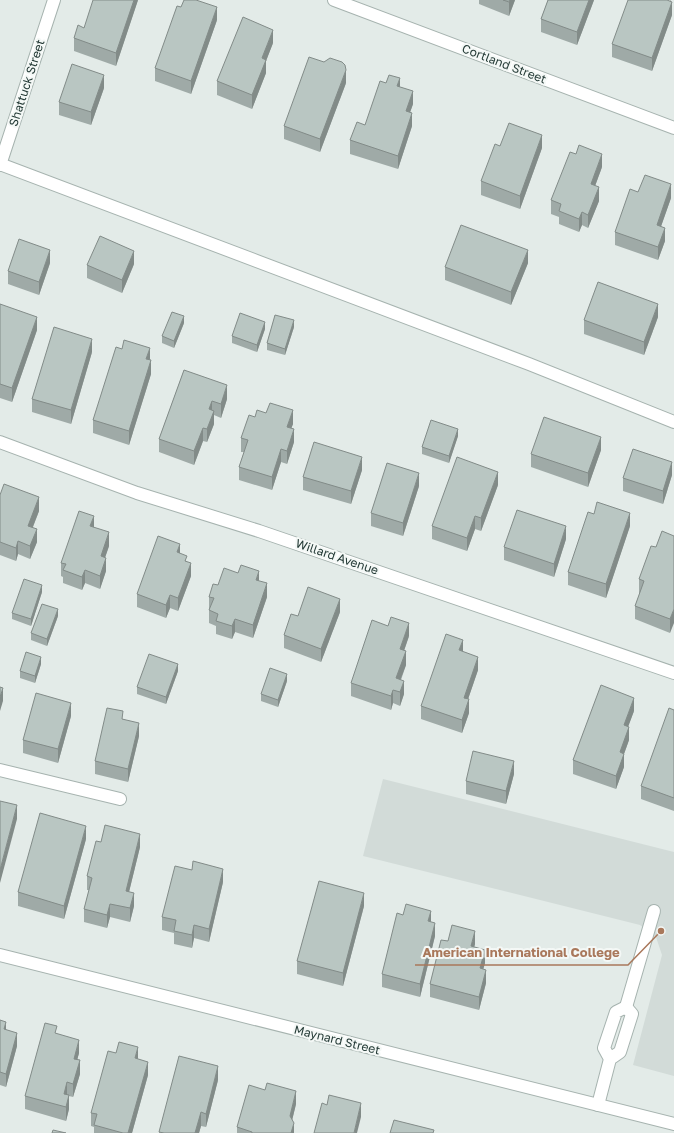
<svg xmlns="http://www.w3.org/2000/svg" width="674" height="1133" font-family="'Golos Text',sans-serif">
  <rect width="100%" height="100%" fill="#e3ebe8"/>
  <polygon fill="#d2dbd8" points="383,779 674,852 674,1076 633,1065 662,955 656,937 640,925 363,856"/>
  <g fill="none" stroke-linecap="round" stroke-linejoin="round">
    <g stroke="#a6b3af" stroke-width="14">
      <g id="lane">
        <polyline points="626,1007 654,911"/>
        <polyline points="598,1105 610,1059 620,1052 632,1014 626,1007 616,1012 604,1048 610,1059"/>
      </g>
    </g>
    <g stroke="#a6b3af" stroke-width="14">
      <g id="street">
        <polyline points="334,0 674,128"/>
        <polyline points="0,164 529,364 674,422"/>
        <polyline points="0,165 54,0"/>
        <polyline points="0,442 137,493 259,531 674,673"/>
        <polyline points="0,770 120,799"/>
        <polyline points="0,955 674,1124"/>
      </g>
    </g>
    <use href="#lane" stroke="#fff" stroke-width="12"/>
    <use href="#street" stroke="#fff" stroke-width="12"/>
  </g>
  <g fill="#9faaa7">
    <polygon points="138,0 116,66 74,51 74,38 84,28"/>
    <polygon points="479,0 515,0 509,16 479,4"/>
    <polygon points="548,0 594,0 577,45 541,32 541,19"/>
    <polygon points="671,0 671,1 672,15 652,71 612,57 612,44"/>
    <polygon points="217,20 191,94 155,81 155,68"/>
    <polygon points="273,43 266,61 266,73 252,109 217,95 217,81"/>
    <polygon points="346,83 320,152 284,139 284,126"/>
    <polygon points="400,87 413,104 410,112 412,126 398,169 350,154 350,140 365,125"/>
    <polygon points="104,88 91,125 59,115 59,102"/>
    <polygon points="542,148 520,209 481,195 481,181"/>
    <polygon points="602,167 595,186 599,201 588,228 582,225 579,232 559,224 559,217 551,214 551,200"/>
    <polygon points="638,192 671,198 661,226 665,241 658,260 615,245 615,232"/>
    <polygon points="50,263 39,295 8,284 8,271"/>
    <polygon points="528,263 511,305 445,280 445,267"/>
    <polygon points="134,264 122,293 87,278 87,265"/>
    <polygon points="0,304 37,330 12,402 0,398"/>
    <polygon points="658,317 644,355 584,334 584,320"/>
    <polygon points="184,323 174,348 162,343 162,336"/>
    <polygon points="294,327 285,355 267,350 267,343"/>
    <polygon points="265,329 257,352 232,343 232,336"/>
    <polygon points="92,352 71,424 32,412 32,399"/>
    <polygon points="150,360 151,374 129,445 93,433 93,420"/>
    <polygon points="184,370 227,399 221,418 214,415 214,424 207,442 203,441 194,465 159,452 159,439"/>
    <polygon points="255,417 293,424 291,428 294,442 287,464 281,462 272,490 239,480 239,467 244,452 241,452 241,438"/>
    <polygon points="458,436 449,463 422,454 422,447"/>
    <polygon points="601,450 588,487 531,467 531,454"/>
    <polygon points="362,470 351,504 303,490 303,477"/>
    <polygon points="672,475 663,504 623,491 623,478"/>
    <polygon points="498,485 481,531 475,529 467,551 432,539 432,526"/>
    <polygon points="419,486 403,536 371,526 371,513"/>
    <polygon points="0,495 39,511 33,527 37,542 30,559 18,554 16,561 0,555"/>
    <polygon points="630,526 606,598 568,585 568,572"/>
    <polygon points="94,527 109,546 105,558 106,571 100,589 85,583 82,590 63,583 63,577 61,576 61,563"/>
    <polygon points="674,536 670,633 635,619 635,606 640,593 639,593 639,579 656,547"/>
    <polygon points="566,539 554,577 504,560 504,547"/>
    <polygon points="180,553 187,562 191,576 178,611 170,608 166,618 137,607 137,594"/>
    <polygon points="259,581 267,597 253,638 235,632 232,639 216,634 216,626 209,623 209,597 218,585"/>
    <polygon points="42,592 31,626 12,619 12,613"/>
    <polygon points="340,612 321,662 284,648 284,635"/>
    <polygon points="58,616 47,646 31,640 31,633"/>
    <polygon points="409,636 404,651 406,665 401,680 404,694 400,706 393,703 391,710 351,696 351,683"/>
    <polygon points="463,652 478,670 468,699 469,713 462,733 421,719 421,706"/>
    <polygon points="41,664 35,683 20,678 20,671"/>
    <polygon points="178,671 166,704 137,694 137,687"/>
    <polygon points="287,681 278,707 261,701 261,694"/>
    <polygon points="674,710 674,811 641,799 641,786"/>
    <polygon points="634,711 628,726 629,740 624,754 624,767 616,789 573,774 573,760"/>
    <polygon points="71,716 58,763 23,753 23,740"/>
    <polygon points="123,719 139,736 128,782 95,774 95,761"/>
    <polygon points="514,774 506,804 466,794 466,781"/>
    <polygon points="86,839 64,919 18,906 18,892"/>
    <polygon points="101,842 140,847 129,892 134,906 130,922 110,917 107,928 84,922 84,909 89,890 87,890 87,876"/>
    <polygon points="223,882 209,942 194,938 192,948 174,944 174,933 162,930 162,917"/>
    <polygon points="364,906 343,986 297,974 297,961"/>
    <polygon points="431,922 435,936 420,997 382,987 382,974"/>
    <polygon points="448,941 475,944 474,947 485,963 483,969 486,983 479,1010 430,997 430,984"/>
    <polygon points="0,1020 17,1046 6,1087 0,1085"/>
    <polygon points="57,1034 79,1053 77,1060 80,1074 73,1097 69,1096 69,1109 66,1121 25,1109 25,1096"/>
    <polygon points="138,1059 148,1075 132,1133 94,1133 94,1127 91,1126 91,1113"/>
    <polygon points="218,1080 206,1127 201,1126 199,1133 159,1133 159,1132"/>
    <polygon points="296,1104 292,1120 294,1133 237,1133 237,1127"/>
  </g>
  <g fill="#828b88">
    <polygon points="134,0 138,0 116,66 116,53"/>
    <polygon points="510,0 515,0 509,16 509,2"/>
    <polygon points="589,0 594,0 577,45 577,32"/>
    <polygon points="672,2 672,15 652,71 652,58"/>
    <polygon points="217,7 217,20 191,94 191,81"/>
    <polygon points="273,30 273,43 266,61 266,73 252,109 252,95 262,58"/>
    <polygon points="346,70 346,83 320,152 320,139"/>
    <polygon points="104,75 104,88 91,125 91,112"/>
    <polygon points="400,78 400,92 397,86"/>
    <polygon points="413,91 413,104 406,124 406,111"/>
    <polygon points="412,113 412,126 398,169 398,156"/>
    <polygon points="542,135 542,148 520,209 520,196"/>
    <polygon points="602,154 602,167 591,197 591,184"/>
    <polygon points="671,184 671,198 657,238 657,225"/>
    <polygon points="599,187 599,201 588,228 588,215"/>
    <polygon points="582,212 582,225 579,232 579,219"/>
    <polygon points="665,228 665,241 658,260 658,247"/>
    <polygon points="50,250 50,263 39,295 39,282"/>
    <polygon points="528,250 528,263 511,305 511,292"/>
    <polygon points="134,251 134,264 122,293 122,280"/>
    <polygon points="658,304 658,317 644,355 644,342"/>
    <polygon points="184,316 184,323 174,348 174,341"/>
    <polygon points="37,317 37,330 12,402 12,388"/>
    <polygon points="294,320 294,327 285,355 285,349"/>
    <polygon points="265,322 265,329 257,352 257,345"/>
    <polygon points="92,339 92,352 71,424 71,410"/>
    <polygon points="150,348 150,361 146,359"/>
    <polygon points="151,360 151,374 129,445 129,431"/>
    <polygon points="227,385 227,399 221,418 221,404"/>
    <polygon points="212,401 212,415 209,409"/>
    <polygon points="293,410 293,424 287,440 287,427"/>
    <polygon points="214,411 214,424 207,442 207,429"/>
    <polygon points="203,428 203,441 194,465 194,451"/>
    <polygon points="294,429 294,442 287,464 287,451"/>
    <polygon points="458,429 458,436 449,463 449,456"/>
    <polygon points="601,437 601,450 588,487 588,473"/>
    <polygon points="281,449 281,462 272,490 272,477"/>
    <polygon points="362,457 362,470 351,504 351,491"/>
    <polygon points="672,462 672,475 663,504 663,491"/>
    <polygon points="498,472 498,485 481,531 481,518"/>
    <polygon points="419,473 419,486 403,536 403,523"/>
    <polygon points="39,497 39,511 28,539 28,526"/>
    <polygon points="630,513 630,526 606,598 606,584"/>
    <polygon points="94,516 94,529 90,526"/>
    <polygon points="475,516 475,529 467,551 467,538"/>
    <polygon points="566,526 566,539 554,577 554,564"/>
    <polygon points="37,529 37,542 30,559 30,546"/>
    <polygon points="109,532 109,546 101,569 101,556"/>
    <polygon points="18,541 18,554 16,561 16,548"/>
    <polygon points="180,544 180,558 177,552"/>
    <polygon points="106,558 106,571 100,589 100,576"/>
    <polygon points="191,563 191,576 178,611 178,598"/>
    <polygon points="85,570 85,583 82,590 82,577"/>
    <polygon points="259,571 259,585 256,580"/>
    <polygon points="267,583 267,597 253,638 253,625"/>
    <polygon points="42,585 42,592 31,626 31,619"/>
    <polygon points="170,595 170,608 166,618 166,605"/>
    <polygon points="340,599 340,612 321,662 321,649"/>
    <polygon points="58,609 58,616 47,646 47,639"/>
    <polygon points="674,609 674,623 670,633 670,619"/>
    <polygon points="235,619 235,632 232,639 232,626"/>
    <polygon points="409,623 409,636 400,662 400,649"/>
    <polygon points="463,640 463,653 459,650"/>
    <polygon points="406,651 406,665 396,691 396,678"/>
    <polygon points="41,657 41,664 35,683 35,676"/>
    <polygon points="478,657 478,670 464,711 464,698"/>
    <polygon points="178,664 178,671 166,704 166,697"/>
    <polygon points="287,674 287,681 278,707 278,700"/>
    <polygon points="404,681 404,694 400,706 400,692"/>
    <polygon points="3,688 3,701 0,711 0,697"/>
    <polygon points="393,690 393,703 391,710 391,696"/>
    <polygon points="634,698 634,711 624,738 624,725"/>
    <polygon points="469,699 469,713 462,733 462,720"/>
    <polygon points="71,703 71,716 58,763 58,749"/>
    <polygon points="139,723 139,736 128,782 128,769"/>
    <polygon points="629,727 629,740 620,765 620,752"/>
    <polygon points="624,754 624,767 616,789 616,776"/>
    <polygon points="514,761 514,774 506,804 506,791"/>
    <polygon points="17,805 17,819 0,883 0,870"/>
    <polygon points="86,826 86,839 64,919 64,906"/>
    <polygon points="140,834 140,847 126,904 126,891"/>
    <polygon points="223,869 223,882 209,942 209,929"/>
    <polygon points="134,893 134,906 130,922 130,908"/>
    <polygon points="364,893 364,906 343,986 343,973"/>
    <polygon points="110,904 110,917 107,928 107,915"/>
    <polygon points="431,911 431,924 428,921"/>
    <polygon points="435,923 435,936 420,997 420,984"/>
    <polygon points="194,925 194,938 192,948 192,935"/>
    <polygon points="475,931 475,944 471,959 471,946"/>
    <polygon points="485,950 485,963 480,981 480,968"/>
    <polygon points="486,970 486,983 479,1010 479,997"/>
    <polygon points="6,1022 6,1035 4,1029"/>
    <polygon points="17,1033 17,1046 6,1087 6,1074"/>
    <polygon points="79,1040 79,1053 74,1072 74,1059"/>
    <polygon points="138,1047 138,1061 135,1058"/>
    <polygon points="80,1060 80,1074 73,1097 73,1084"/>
    <polygon points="148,1062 148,1075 132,1133 128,1133"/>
    <polygon points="218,1066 218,1080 206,1127 206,1114"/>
    <polygon points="67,1082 67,1095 64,1094"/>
    <polygon points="296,1091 296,1104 290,1129 290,1116"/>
    <polygon points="69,1095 69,1109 66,1121 66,1107"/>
    <polygon points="361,1103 361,1117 357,1133 354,1133"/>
    <polygon points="201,1112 201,1126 199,1133 195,1133"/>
    <polygon points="294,1123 294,1133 291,1133"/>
  </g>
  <g fill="#b9c6c2" stroke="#828b88">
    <polygon points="93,0 134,0 116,53 74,38 78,25 84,28"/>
    <polygon points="184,0 196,0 217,7 191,81 155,68 177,6 181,7"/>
    <polygon points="503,0 510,0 509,2"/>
    <polygon points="548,0 589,0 577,32 541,19"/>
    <polygon points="628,0 667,0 672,2 652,58 612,44"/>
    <polygon points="243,17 273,30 262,58 266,60 252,95 217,81"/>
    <polygon points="309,57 324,62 330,58 342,62 345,65 346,70 320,139 284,126"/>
    <polygon points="72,64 104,75 91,112 59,102"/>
    <polygon points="389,75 400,78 397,86 413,91 406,111 412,113 398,156 350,140 357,122 365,125 380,81 386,83"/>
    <polygon points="509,123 542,135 520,196 481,181 495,144 500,146"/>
    <polygon points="579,145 602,154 591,184 599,187 588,215 582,212 579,219 559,211 561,204 551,200 570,152 576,154"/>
    <polygon points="645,175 671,184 657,225 665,228 658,247 615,232 630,189 638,192"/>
    <polygon points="461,225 528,250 511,292 445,267"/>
    <polygon points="100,236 134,251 122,280 87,265"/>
    <polygon points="19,239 50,250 39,282 8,271"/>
    <polygon points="598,282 658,304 644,342 584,320"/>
    <polygon points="0,304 37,317 12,388 0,384"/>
    <polygon points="172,312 184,316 174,341 162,336"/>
    <polygon points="240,313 265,322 257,345 232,336"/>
    <polygon points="275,315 294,320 285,349 267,343"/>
    <polygon points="54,327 92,339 71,410 32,399"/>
    <polygon points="124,340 150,348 146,359 151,360 129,431 93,420 116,347 122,349"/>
    <polygon points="184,370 227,385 221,404 212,401 209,409 214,411 207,429 203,428 194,451 159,439"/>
    <polygon points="270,403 293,410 287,427 294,429 287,451 281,449 272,477 239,467 248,440 241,438 249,415 255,417 257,410 266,413"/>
    <polygon points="544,417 601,437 588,473 531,454"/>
    <polygon points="431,420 458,429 449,456 422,447"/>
    <polygon points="314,442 362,457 351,491 303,477"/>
    <polygon points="633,449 672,462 663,491 623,478"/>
    <polygon points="457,457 498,472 481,518 475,516 467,538 432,526"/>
    <polygon points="387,463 419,473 403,523 371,513"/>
    <polygon points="4,484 39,497 28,526 37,529 30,546 18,541 16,548 0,542 0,495"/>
    <polygon points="597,502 630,513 606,584 568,572 588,512 594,514"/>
    <polygon points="517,510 566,526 554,564 504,547"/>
    <polygon points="79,511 94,516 90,526 109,532 101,556 106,558 100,576 85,570 82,577 63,570 66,564 61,563"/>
    <polygon points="662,531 674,536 674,609 670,619 635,606 644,581 639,579 651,546 656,547"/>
    <polygon points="158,536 180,544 177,552 187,556 185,561 191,563 178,598 170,595 166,605 137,594"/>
    <polygon points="241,565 259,571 256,580 267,583 253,625 235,619 232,626 216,621 218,614 209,610 214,598 209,597 213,584 218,585 224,568 238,573"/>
    <polygon points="24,579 42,585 31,619 12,613"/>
    <polygon points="308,587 340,599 321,649 284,635 291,614 298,616"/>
    <polygon points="42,604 58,609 47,639 31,633"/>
    <polygon points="391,617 409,623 400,649 406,651 396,678 404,681 400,692 393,690 391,696 351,683 372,620 388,626"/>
    <polygon points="446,634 463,640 459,650 478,657 464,698 469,699 462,720 421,706"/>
    <polygon points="26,652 41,657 35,676 20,671"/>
    <polygon points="149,654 178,664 166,697 137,687"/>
    <polygon points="270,668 287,674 278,700 261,694"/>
    <polygon points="601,685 634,698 624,725 629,727 620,752 624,754 616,776 573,760"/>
    <polygon points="0,687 3,688 0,697"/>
    <polygon points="36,693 71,703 58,749 23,740"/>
    <polygon points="107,708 123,711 122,719 139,723 128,769 95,761"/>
    <polygon points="669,708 674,710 674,798 641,786"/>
    <polygon points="473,751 514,761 506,791 466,781"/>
    <polygon points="0,801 17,805 0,870"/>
    <polygon points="40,813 86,826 64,906 18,892"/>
    <polygon points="105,825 140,834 126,891 134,893 130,908 110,904 107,915 84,909 92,878 87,876 96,841 101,842"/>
    <polygon points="193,861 223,869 209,929 194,925 192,935 174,931 176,920 162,917 175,866 192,870"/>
    <polygon points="319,881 364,893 343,973 297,961"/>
    <polygon points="406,904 431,911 428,921 435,923 420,984 382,974 397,913 403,915"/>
    <polygon points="452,925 475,931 471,946 485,950 480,968 486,970 479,997 430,984 441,940 448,941"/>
    <polygon points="0,1020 6,1022 4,1029 17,1033 6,1074 0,1072"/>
    <polygon points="45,1023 57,1026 55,1033 79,1040 74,1059 80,1060 73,1084 67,1082 64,1094 69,1095 66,1107 25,1096"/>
    <polygon points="119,1042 138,1047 135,1058 148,1062 128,1133 123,1133 94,1125 97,1114 91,1113 108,1051 116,1053"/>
    <polygon points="179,1056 218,1066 206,1114 201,1112 195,1133 164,1133 159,1132"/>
    <polygon points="267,1083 296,1091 290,1116 294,1123 291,1133 252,1133 252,1132 237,1127 249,1085 265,1090"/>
    <polygon points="329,1095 361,1103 354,1133 314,1133 322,1103 327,1105"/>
    <polygon points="394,1120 434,1130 433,1133 390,1133"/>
    <polygon points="53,1130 66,1133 52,1133"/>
  </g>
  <g text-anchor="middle" stroke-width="4" stroke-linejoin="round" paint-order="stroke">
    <g font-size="12" fill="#253b37" stroke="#f4f8f6">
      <text transform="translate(504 64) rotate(21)" y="4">Cortland Street</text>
      <text transform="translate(27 83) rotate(-72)" y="4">Shattuck Street</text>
      <text transform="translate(337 557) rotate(19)" y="4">Willard Avenue</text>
      <text transform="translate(337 1040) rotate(14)" y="4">Maynard Street</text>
    </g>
  </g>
  <path fill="none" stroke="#a9785b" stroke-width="1.5" d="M661 931L628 965H415"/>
  <circle fill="#a9785b" stroke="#f4f8f6" stroke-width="1.5" cx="661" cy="931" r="4"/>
  <g font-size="13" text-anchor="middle" font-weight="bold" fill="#a9785b" stroke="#f4f8f6" stroke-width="4" stroke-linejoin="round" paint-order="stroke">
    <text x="521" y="957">American International College</text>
  </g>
</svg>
